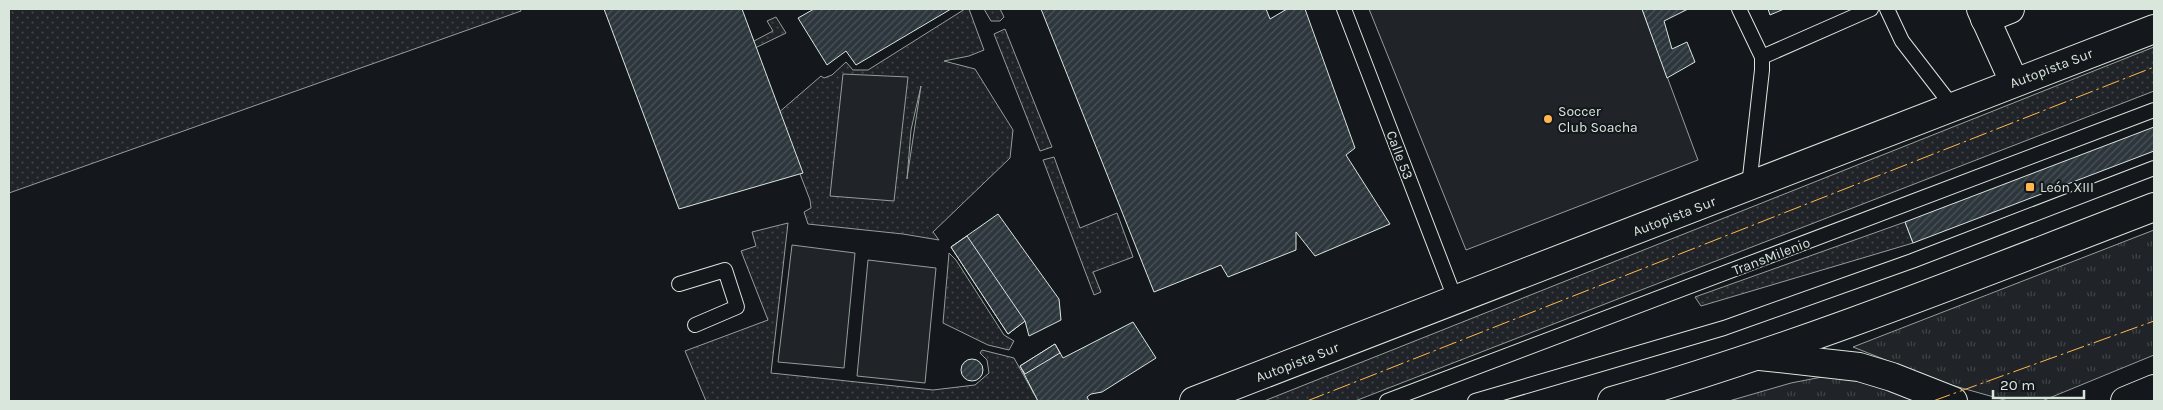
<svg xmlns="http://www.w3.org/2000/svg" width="2163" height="410" font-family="Karla,sans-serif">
  <defs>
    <pattern id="grass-dots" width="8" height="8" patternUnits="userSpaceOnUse" patternTransform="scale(1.25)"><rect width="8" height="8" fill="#202428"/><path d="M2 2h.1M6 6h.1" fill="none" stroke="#404447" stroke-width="1.8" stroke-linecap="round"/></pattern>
    <pattern id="park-tufts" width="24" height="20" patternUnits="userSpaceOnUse" patternTransform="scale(1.25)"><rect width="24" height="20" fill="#202428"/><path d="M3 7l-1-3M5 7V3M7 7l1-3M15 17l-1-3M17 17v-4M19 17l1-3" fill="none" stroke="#404447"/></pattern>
    <pattern id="building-hatch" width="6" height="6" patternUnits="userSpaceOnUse" patternTransform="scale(1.25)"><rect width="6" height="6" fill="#2c363c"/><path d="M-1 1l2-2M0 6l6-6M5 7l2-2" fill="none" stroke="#4a5358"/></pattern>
  </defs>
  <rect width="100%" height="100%" fill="#14181c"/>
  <g fill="url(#grass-dots)" stroke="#939e99" fill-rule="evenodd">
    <polygon points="9,9 520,9 521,11 9,193"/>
    <polygon points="734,9 741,9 739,10 754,41 773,31 767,21 776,17 786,33 753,49"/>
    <path d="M965,9h4l15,41 -15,6 -25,5 31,8 38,61 -3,28 -77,74 6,8 -36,-6 -95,-10 -4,-12 7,-4 -1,-8 -33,-86 44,-38 3,2 8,-3 14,-13 7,8h15zM921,86l-14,92v1l4,-49z"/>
    <polygon points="984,9 1000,9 1004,17 1000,21 991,21"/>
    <polygon points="1005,29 1052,147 1040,151 994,34"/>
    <polygon points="2154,47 2154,91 1355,401 1264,401"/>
    <polygon points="1054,157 1080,228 1117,213 1133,257 1093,272 1101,292 1094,295 1043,160"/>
    <polygon points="1905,222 1913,243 1701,306 1695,297"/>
    <polygon points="788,223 771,373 933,390 975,385 989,373 987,360 980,353 982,350 1014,358 1038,401 706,401 685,351 768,320 741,251 756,246 752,232"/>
    <polygon points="949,253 956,260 1004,335 1014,341 1009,350 988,345 943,323"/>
  </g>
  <g fill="url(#park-tufts)" stroke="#939e99">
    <polygon points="2154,230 2154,355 2042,401 2008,401 1944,383 1853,347"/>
    <polygon points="1832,375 1871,381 1919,401 1729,401 1791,383"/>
  </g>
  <g fill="#202428" stroke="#939e99">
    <polygon points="1369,9 1642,9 1698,160 1466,250"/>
    <polygon points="843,74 908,77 894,201 830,196"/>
    <polygon points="792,245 855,253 844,368 778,362"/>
    <polygon points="868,260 936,268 925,383 857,376"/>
  </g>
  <g fill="url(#building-hatch)" stroke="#d8e6dc">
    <polygon points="604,9 742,9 803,173 679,209"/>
    <polygon points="814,9 951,9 856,65 846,51 827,65 798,18"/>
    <polygon points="1041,9 1266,9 1270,19 1287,9 1305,9 1355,148 1346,155 1390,224 1315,256 1296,232 1296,250 1228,277 1221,265 1154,292"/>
    <polygon points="1642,9 1688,9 1664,21 1672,49 1687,42 1695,62 1667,78"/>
    <polygon points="1768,9 1784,9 1770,15"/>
    <polygon points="2154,127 2154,151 1913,243 1905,222"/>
    <polygon points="998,214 1059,299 1061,320 1029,336 1025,321 1008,334 951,247"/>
    <polygon points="967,236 1025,321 1008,334 951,247"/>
    <polygon points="1133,322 1156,358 1102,392 1091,394 1087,397 1089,401 1038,401 1020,366 1055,344 1063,358"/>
    <polygon points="1055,344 1060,353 1025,374 1020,366"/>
    <circle cx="972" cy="370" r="11"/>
  </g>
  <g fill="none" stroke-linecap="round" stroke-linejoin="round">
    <g stroke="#d8e6dc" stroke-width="16">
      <g id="lane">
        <polyline points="1344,9 1456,301"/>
        <polyline points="1739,9 1762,57 1762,70 1749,186"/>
        <polyline points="1887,9 1902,41 1953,107"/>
        <polyline points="1762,57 1871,9"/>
        <polyline points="679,284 725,270 737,307 695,325"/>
        <polyline points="1387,401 2154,110"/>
        <polyline points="1475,401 1724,328 1912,261 2154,168"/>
      </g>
    </g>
    <g stroke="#d8e6dc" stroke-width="30">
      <g id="street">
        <polyline points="1981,9 2014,82"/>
        <polyline points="1985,19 2010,9"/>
      </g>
    </g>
    <g stroke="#d8e6dc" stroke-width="30">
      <g id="primary">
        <polyline points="1760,356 1859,367 1892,377 1953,401"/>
        <polyline points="2125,401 2154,389"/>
      </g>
    </g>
    <g stroke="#d8e6dc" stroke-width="30">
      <g id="highway">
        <polyline points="1194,401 2154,29"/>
        <path d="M1612,401c185,-53 363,-125 542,-194"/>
      </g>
    </g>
    <use href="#lane" stroke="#14181c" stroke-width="14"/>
    <use href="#street" stroke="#14181c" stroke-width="28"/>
    <use href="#primary" stroke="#14181c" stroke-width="28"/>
    <use href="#highway" stroke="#14181c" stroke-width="28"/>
    <g stroke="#ffb74d" stroke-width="1" stroke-dasharray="18 4 2.5 4" stroke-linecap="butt">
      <polyline points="1307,401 2154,67"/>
      <polyline points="1933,401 2154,321"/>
    </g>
  </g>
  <g fill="#ffb74d" stroke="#14181c" stroke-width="2">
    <circle cx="1548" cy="119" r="5"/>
    <rect x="2025" y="182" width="10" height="10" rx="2.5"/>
  </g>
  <g text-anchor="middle" stroke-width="4" stroke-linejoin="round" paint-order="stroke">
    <g font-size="14" fill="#d8e6dc" stroke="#14181c">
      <text transform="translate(2051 68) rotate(-21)" y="5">Autopista Sur</text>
      <text transform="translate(1400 155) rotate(69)" y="5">Calle 53</text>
      <text transform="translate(1674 216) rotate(-21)" y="5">Autopista Sur</text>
      <text transform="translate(1771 256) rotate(-21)" y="5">TransMilenio</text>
      <text transform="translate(1297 362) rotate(-21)" y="5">Autopista Sur</text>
    </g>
    <g font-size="14" fill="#d8e6dc" stroke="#14181c" text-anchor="start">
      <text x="1558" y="116">Soccer<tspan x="1558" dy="16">Club Soacha</tspan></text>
      <text x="2040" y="192">León XIII</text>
    </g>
  </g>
  <rect width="2163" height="410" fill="none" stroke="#d8e6dc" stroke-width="20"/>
  <path d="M1993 390v8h91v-8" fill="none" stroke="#d8e6dc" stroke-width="2.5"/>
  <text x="2000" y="390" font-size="15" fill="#d8e6dc" stroke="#14181c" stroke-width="4" paint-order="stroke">20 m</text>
</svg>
